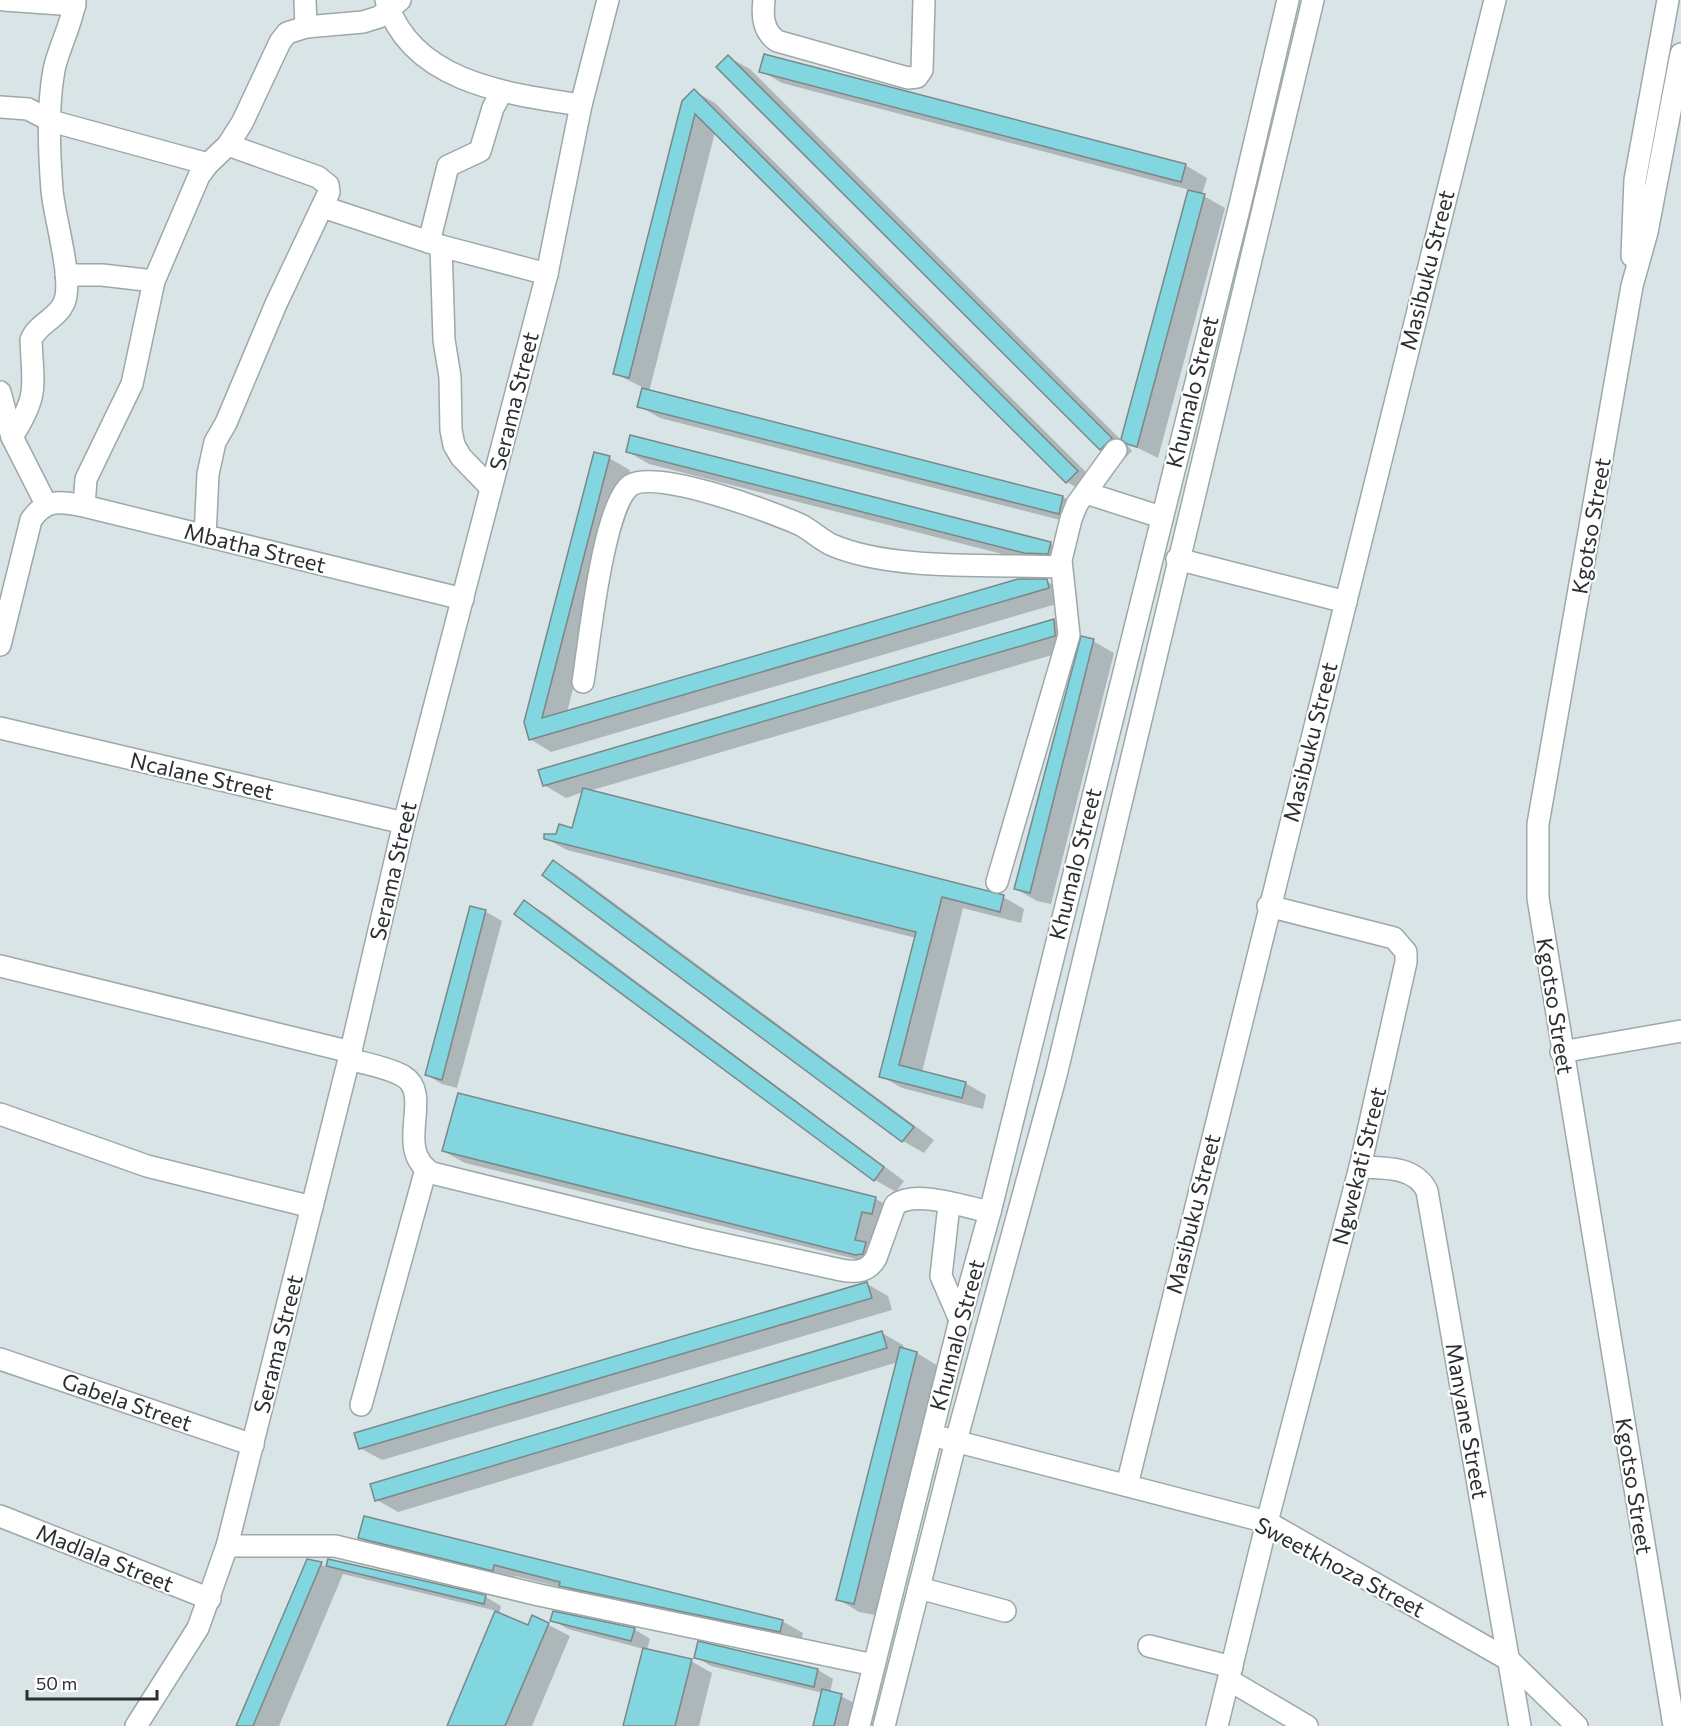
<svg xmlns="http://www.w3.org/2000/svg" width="1681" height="1726" font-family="Commissioner,sans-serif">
  <rect width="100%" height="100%" fill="#d9e4e6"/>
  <g fill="#0003">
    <polygon points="728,57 750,69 1122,441 1190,190 782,83 761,71 1185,165 1207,178 1202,195 1225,208 1158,458 1124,441 1132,451 1122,461 1101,448"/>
    <polygon points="694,91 715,103 1098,484 1088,494 1067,482 715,132 649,392 1063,497 1084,509 1080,525 660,418 639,406 644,388 614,373"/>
    <polygon points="631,437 1051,544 1072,556 1046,565 649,464 628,452"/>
    <polygon points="609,458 630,470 567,712 1046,581 1068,593 1070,600 551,752 530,739"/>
    <polygon points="1054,620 1075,632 1076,648 589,791 1003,897 1024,909 1021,923 963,908 922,1072 965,1083 986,1095 983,1109 902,1088 881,1076 916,938 567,850 545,838 573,830 583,792 566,798 544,785 540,771"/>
    <polygon points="1093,641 1114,653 1051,904 1037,901 1016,889"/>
    <polygon points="554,862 575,874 934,1140 924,1153 903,1141 544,875"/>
    <polygon points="525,902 546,914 904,1181 896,1192 875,1180"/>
    <polygon points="471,908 486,912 502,921 457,1088 442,1084 427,1075"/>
    <polygon points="459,1095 876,1199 897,1211 884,1266 465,1163 443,1151"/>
    <polygon points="867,1284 888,1296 892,1310 382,1460 360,1448"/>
    <polygon points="882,1333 903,1345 904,1350 917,1353 938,1366 875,1615 859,1612 838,1599 898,1362 398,1512 377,1500"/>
    <polygon points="360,1538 782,1621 803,1633 801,1643 582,1598 568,1589 515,1576 514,1582 381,1550"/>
    <polygon points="307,1560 327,1567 329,1560 333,1560 486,1597 501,1606 499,1614 529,1627 533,1617 570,1636 532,1726 448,1726 497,1611 343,1574 279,1726 237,1726"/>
    <polygon points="552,1620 634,1629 650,1639 647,1650 691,1661 712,1673 699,1726 624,1726 644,1649 568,1629"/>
    <polygon points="696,1657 818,1670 833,1679 830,1693 841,1696 863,1708 858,1726 814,1726 823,1693 711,1666"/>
  </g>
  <g fill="#81d6e0" stroke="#7c8788" stroke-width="1.5">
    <polygon points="764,54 1186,164 1181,182 759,72"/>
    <polygon points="728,55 1112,438 1100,450 716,67"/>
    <polygon points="694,89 1078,471 1066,483 695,114 629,378 613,374 682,101"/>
    <polygon points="1188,190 1205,194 1137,447 1127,444 1121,439"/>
    <polygon points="642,388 1063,496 1059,514 637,407"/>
    <polygon points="630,435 1051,542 1048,554 1024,553 626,452"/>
    <polygon points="594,452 610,456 542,718 1018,579 1047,579 1049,588 529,740 524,722"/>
    <polygon points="1054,619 1055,636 543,786 538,770"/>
    <polygon points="1081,636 1094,639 1030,893 1014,889"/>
    <polygon points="583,788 1004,895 1000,912 942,897 899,1065 966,1082 962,1098 879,1077 916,932 544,839 544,834 556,834 559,824 572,828"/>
    <polygon points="553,860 914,1127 902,1142 542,875"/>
    <polygon points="524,900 884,1167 874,1181 514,914"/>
    <polygon points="470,906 486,910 442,1080 425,1075"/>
    <polygon points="458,1093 876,1197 872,1214 862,1212 855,1240 866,1242 863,1254 855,1255 442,1151"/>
    <polygon points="867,1282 872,1298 359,1449 354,1433"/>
    <polygon points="882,1331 887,1348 375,1501 370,1484"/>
    <polygon points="900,1347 917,1352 854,1604 836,1600"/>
    <polygon points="364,1516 783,1620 780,1632 559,1586 560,1582 494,1565 493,1571 358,1538"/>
    <polygon points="307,1559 322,1562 253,1726 236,1726"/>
    <polygon points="328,1559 486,1595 484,1604 326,1566"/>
    <polygon points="495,1611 528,1625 532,1615 549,1623 505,1726 447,1726"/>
    <polygon points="553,1611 635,1628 631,1641 550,1621"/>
    <polygon points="698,1641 818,1669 814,1687 694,1658"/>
    <polygon points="643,1648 692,1659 675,1726 623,1726"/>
    <polygon points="822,1689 842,1694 834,1726 813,1726"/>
  </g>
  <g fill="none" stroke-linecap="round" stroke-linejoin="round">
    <g stroke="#9da8a9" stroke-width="24">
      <g id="minor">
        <polyline points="4,0 75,5"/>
        <polyline points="305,0 306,27"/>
        <path d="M386,0c25,83 123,94 195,105"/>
        <path d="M764,0c-2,16 -1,31 13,41l131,37 9,-1 5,-7 2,-70"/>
        <polyline points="0,107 28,109 51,121 208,164"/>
        <polyline points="323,207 441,246 547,274"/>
        <polyline points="429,242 448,166 480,151 493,108 501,93"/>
        <polyline points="441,246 444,340 450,377 451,430 454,445 461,457 491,488"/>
        <polyline points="1632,256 1635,180 1668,0"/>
        <polyline points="66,275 102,275 154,281"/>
        <polyline points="0,392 12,437 46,504"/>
        <path d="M12,437c27,-43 21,-49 19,-97 6,-16 26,-21 33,-37 10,-23 -10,-86 -12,-113 -3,-38 -5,-83 2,-120 4,-21 20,-51 21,-70"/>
        <polyline points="1086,493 1161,517"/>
        <polyline points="84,506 86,479 132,384 154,281 199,176 208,164 228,145 242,123 280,42 287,33 306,27 363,22 379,17 400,0"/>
        <polyline points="205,536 208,474 215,442 226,423 276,304 329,192 328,185 318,177 228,145"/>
        <polyline points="1177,559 1346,602"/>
        <path d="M0,645l31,-125c14,-21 29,-19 53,-14l379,93"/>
        <path d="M583,682c6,-37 20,-178 48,-197 26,-16 141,27 170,40 11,6 20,15 31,20 60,26 162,19 229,22"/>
        <polyline points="0,728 404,823"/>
        <polyline points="997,882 1069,635 1061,560 1071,519 1077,504 1116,450"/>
        <polyline points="0,966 351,1052"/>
        <polyline points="1561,1052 1681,1031"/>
        <path d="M349,1059c17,5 38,8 54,17 32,19 -11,73 29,97l264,65 145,32c15,3 27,2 35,-12l19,-53c20,-16 70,2 95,7"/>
        <polyline points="0,1114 147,1166 312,1207"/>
        <path d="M1360,1167c24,1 55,-1 67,24l93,535"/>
        <polyline points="949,1205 941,1276 960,1320"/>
        <polyline points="0,1359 253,1445"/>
        <polyline points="361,1405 426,1169"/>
        <polyline points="943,1438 1267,1522 1509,1660 1577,1726"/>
        <polyline points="1127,1485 1495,0"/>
        <polyline points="0,1516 210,1599"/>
        <polyline points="227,1546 335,1546 539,1595 874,1665"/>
        <polyline points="919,1588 1005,1611"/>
        <polyline points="1149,1646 1232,1667"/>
        <polyline points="1229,1680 1307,1726"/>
        <polyline points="136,1726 198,1628 227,1546 349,1059 404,823 547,274 581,105 608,0"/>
        <polyline points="859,1726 960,1320 990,1212 1240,205 1288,0"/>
        <polyline points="884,1726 956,1441 1056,1075 1313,0"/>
        <polyline points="1217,1726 1267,1522 1360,1167 1406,962 1406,952 1394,938 1268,906"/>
        <polyline points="1674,1726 1538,898 1538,824 1632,286 1647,232 1681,54"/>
      </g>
    </g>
    <use href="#minor" stroke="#fff" stroke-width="21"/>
  </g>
  <g text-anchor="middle" stroke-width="4.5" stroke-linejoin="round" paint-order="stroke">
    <g font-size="22" fill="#2b2f30" stroke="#fff">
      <text transform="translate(1427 270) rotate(-76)" y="8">Masibuku Street</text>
      <text transform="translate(1192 392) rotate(-76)" y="8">Khumalo Street</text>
      <text transform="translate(514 401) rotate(-76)" y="8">Serama Street</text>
      <text transform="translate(1591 526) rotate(-80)" y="8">Kgotso Street</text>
      <text transform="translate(255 548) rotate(14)" y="8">Mbatha Street</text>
      <text transform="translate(1310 742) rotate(-76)" y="8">Masibuku Street</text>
      <text transform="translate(202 776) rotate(13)" y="8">Ncalane Street</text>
      <text transform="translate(1075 864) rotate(-76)" y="8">Khumalo Street</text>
      <text transform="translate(393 871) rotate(-77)" y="8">Serama Street</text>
      <text transform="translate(1555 1006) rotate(81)" y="8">Kgotso Street</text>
      <text transform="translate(1359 1166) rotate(-76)" y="8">Ngwekati Street</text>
      <text transform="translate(1193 1214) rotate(-76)" y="8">Masibuku Street</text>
      <text transform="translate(957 1335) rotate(-75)" y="8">Khumalo Street</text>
      <text transform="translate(278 1344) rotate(-76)" y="8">Serama Street</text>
      <text transform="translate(127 1402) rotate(19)" y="8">Gabela Street</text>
      <text transform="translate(1467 1421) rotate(80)" y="8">Manyane Street</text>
      <text transform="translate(1634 1486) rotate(81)" y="8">Kgotso Street</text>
      <text transform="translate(105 1558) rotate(22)" y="8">Madlala Street</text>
      <text transform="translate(1340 1567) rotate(28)" y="8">Sweetkhoza Street</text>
    </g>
  </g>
  <path d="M27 1690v9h130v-9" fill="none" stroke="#2b2f30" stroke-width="3"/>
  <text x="36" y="1690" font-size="18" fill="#2b2f30" stroke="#ffffff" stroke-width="4.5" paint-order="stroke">50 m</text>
</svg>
